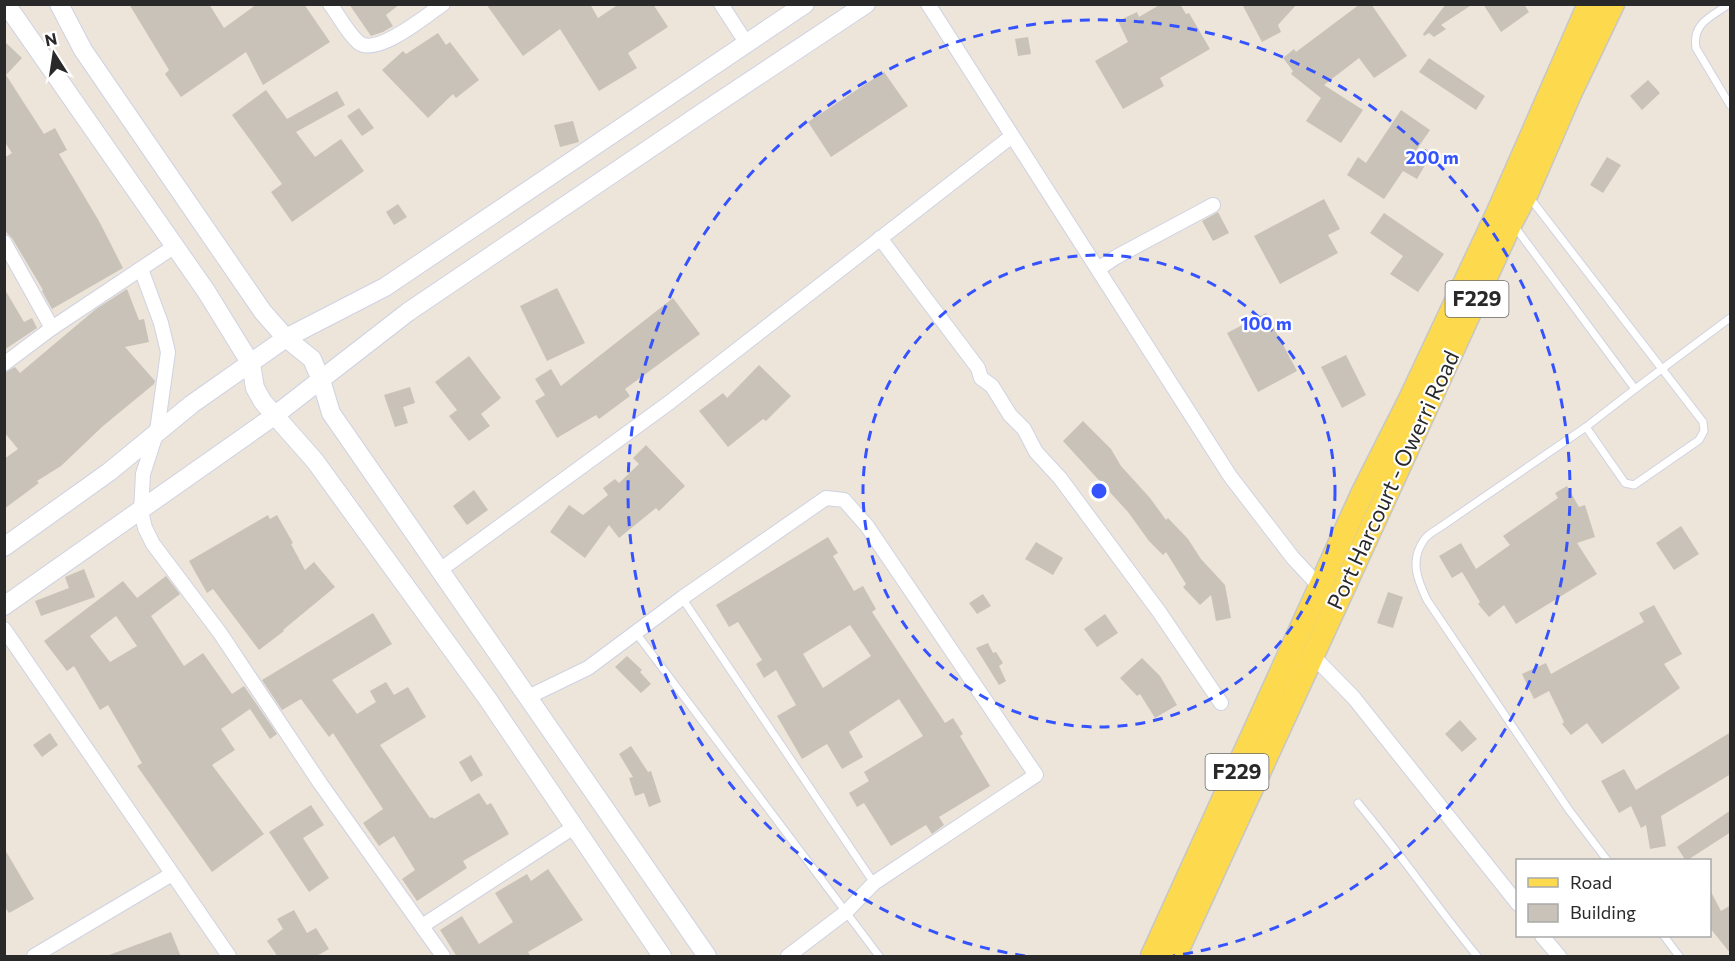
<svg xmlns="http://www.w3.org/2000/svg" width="1735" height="961" font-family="Commissioner,sans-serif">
  <rect width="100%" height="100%" fill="#ede5d9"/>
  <g fill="#c8c2b9" fill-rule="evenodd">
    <polygon points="129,4 209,4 224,28 257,4 304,4 330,42 263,85 246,52 181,97 165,74 169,70"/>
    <polygon points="349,4 400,4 386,15 393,26 383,32 371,36"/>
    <polygon points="486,4 590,4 598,18 619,4 653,4 668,27 628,53 637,68 599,91 560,29 523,56"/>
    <polygon points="1161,4 1180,4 1186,14 1189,13 1210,49 1160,78 1164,86 1123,109 1095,61 1128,42 1118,21 1137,12 1139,17"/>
    <polygon points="1242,4 1297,4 1278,25 1281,32 1262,42"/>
    <polygon points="1360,4 1371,4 1407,56 1374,78 1359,58 1324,85 1363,110 1341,143 1306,121 1321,98 1291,74 1293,71 1283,58 1294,49 1296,52"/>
    <polygon points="1446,4 1473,4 1441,25 1446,29 1434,37 1429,33 1424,36 1423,34"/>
    <polygon points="1483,4 1524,4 1529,12 1501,32"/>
    <polygon points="438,33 446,45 450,42 479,80 456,98 453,94 428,118 382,70 403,51 406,54"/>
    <polygon points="1028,37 1031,54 1018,56 1015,39"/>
    <polygon points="4,41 22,58 6,75 44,134 55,128 67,150 59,154 99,221 123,268 52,309 42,291 43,290 12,238 4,230 4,158 12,153 4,141"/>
    <polygon points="1429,58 1485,96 1476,110 1419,72"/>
    <polygon points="884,72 908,106 831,157 808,122"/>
    <polygon points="1648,80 1660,93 1642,110 1630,96"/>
    <polygon points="266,90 287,119 337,91 345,105 296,132 315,157 341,139 364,171 292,222 271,192 282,184 232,115"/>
    <polygon points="359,108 374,128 362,136 347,116"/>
    <polygon points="1401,110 1430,130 1415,152 1428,160 1417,179 1403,171 1384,199 1347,175 1358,157 1366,163"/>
    <polygon points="573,121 579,142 560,147 554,125"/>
    <polygon points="1607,157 1621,165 1603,193 1590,185"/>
    <polygon points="1324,199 1340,229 1328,235 1338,253 1280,284 1254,236"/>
    <polygon points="398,204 407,217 394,225 386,212"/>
    <polygon points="1218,212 1229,233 1213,241 1202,221"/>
    <polygon points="1384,213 1444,254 1418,292 1390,274 1403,256 1370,233"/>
    <polygon points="4,288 24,322 32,318 37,328 4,350"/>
    <polygon points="557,288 585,343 547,361 520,306"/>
    <polygon points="127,289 139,320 144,319 149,342 125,347 155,381 154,384 103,426 61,466 37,481 39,483 4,509 4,459 18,449 4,432 4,373 15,367 20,373 96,309"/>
    <polygon points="673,298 700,334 625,389 630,396 599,419 596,415 557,438 535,401 545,395 535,379 551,369 561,386"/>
    <polygon points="1266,313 1297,371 1258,392 1227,333"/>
    <polygon points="1346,355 1366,395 1342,408 1321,367"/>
    <polygon points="469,356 501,398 481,414 490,426 469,441 449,416 457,410 435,382"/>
    <polygon points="759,365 791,396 766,421 763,419 728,447 699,411 723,393 727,398"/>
    <polygon points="410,387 415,403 403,407 408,423 395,427 384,395"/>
    <polygon points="1083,421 1111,449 1121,466 1150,498 1166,520 1168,518 1188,539 1201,559 1225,585 1231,618 1216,621 1211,595 1200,605 1183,587 1186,584 1166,552 1163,555 1149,541 1128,512 1063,441"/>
    <polygon points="646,445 685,486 659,511 656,508 619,538 609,525 585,558 550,532 569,505 583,515 608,495 603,488 615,479 619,483 639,464 633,458"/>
    <polygon points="1567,486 1579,507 1585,505 1595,537 1577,543 1597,574 1516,624 1504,605 1489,617 1478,604 1480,602 1462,572 1452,578 1439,556 1461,543 1476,569 1510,545 1503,536 1558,498 1555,493"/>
    <polygon points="474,490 488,510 467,525 453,506"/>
    <polygon points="268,515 270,519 277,515 293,543 291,544 305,570 314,562 335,587 283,630 284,631 259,650 213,589 207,593 189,561"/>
    <polygon points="1681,526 1699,554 1674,570 1656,543"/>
    <path d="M828,537l10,16 -5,3 21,35 9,-5 13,23 -4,3 73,111 8,-5 10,16 -3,2 30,50 -51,31 5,8 -12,9 -6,-9 -35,21 -27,-43 -7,4 -8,-14 20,-12 -5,-9 59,-36 -24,-37 -50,33 14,25 -21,12 -15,-25 -25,15 -25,-43 19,-11 -20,-35 -12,8 -8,-14 6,-4 -24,-38 -9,5 -13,-22zM850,625l21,31 -48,32 -20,-34z"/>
    <polygon points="1036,542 1063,558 1053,575 1025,559"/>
    <polygon points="84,569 95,597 41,616 35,601 69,588 65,577"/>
    <path d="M166,576l14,18 -29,22 33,50 19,-13 29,41 12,-8 33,48 -7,5 -20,-30 -29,20 14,21 -23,15 52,69 -52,38 -75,-106 5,-3 -34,-58 -8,5 -26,-44 -7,5 -23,-30 79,-60 14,17zM116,616l21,30 -27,16 -20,-26z"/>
    <polygon points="1388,592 1403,597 1393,628 1377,623"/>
    <polygon points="983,594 991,606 977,614 969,603"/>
    <polygon points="1654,605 1682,654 1664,664 1680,688 1602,744 1587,723 1571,735 1562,724 1564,722 1549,691 1534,699 1522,674 1546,663 1551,674 1644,622 1639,613"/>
    <polygon points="373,613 392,644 332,680 357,714 376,702 370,691 386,682 394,695 408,687 426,717 380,745 430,818 432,817 434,819 479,793 487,805 491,803 509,834 463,861 467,868 417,901 402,879 415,870 394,836 379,846 363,823 383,809 333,733 329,737 301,699 282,710 262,680"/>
    <polygon points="1105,614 1118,633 1097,647 1084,629"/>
    <polygon points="988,643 993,653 996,652 1003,663 999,666 1006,681 999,685 976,648"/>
    <polygon points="627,656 642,670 640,672 651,684 641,693 615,667"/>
    <polygon points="1142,658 1160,676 1177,705 1155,718 1140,694 1137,696 1120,678"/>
    <polygon points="1460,720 1477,739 1462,752 1445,734"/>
    <polygon points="1731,732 1731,774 1661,816 1666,846 1650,849 1646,825 1641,828 1631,806 1619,813 1601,781 1624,769 1636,790"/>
    <polygon points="50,733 58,745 42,757 33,745"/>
    <polygon points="631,746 648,772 651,771 661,802 649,807 644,793 635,796 629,778 633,777 619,754"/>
    <polygon points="471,755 483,775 471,782 459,762"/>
    <polygon points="311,805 324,825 303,838 329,878 309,892 269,832"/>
    <polygon points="1731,810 1731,832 1686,861 1677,847"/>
    <polygon points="4,848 34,899 9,913 4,906"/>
    <polygon points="548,869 583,920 528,952 531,957 457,957 440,930 462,916 479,944 513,922 495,893 527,874 531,881"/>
    <polygon points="1710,890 1721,911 1731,905 1731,954 1710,928"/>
    <polygon points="294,910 307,933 316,928 329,949 315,957 278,957 267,941 283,929 277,919"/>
    <polygon points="171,932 181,957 109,957 109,955"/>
  </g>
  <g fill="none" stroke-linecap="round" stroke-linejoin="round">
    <g stroke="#ced2e3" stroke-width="9">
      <g id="service">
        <path d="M1729,4c-18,13 -37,19 -33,44l34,57"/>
        <polyline points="1530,198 1703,422 1704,431 1699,440 1634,485 1625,483 1586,427"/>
        <polyline points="1515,227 1635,389"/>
        <polyline points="682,598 874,883"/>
        <polyline points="636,633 879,956"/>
        <path d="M1358,803c42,50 78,103 119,153"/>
        <path d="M1607,860l-38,-50 -142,-210c-9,-19 -18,-39 -3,-60 3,-5 10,-9 15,-12l147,-101 49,-38 95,-71"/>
        <polyline points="1664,936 1679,956"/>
      </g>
    </g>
    <g stroke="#ced2e3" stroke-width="16">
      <g id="minor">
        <path d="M330,4c9,12 17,28 28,38 18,16 69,-27 85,-38"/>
        <polyline points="721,4 747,44"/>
        <polyline points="928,4 1230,476 1293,558 1321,588"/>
        <polyline points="880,238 978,368 981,378 992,386 1010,415 1024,429 1036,452 1060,478 1160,613 1221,703"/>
        <polyline points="4,242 52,328"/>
        <polyline points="141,269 161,323 168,352 157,431 143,474 141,511 145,528 153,544 220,633 320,783 443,956"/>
        <polyline points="1098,269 1116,257 1213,205"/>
        <polyline points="4,364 52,328 175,246"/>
        <polyline points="440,570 670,402 1012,136"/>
        <polyline points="4,629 229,956"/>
        <polyline points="1312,655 1354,698 1518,904"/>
        <polyline points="528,697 588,668 682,598 826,498 844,500 867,526 1036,775 874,883 846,912 788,956"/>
        <polyline points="422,926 574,827"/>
        <polyline points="1542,936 1559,956"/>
        <polyline points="34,956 172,874"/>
      </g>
    </g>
    <g stroke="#ced2e3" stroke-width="20">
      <g id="tertiary">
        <polyline points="6,4 206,291 251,364 255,388 263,402 315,461 487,698 662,956"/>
        <polyline points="59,4 83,50 263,312 286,338 312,359 321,380 331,413 707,956"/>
        <polyline points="4,547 109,472 192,404 286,338 385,287 805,4"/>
        <polyline points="4,606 274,416 408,312 705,111 866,4"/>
      </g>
    </g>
    <g stroke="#c7c7c7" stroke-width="25">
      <g id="primary">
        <polyline points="1152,956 1362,494 1409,401 1497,214 1589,4"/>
        <polyline points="1175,956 1511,223 1527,193 1570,94 1613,4"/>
      </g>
    </g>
    <use href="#service" stroke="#fff" stroke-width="7"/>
    <use href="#minor" stroke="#fff" stroke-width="14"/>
    <use href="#tertiary" stroke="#fff" stroke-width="18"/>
    <use href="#primary" stroke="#fdd94e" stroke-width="22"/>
  </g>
  <g fill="none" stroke="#3453ff" stroke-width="3" stroke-dasharray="10 8">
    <circle cx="1099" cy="491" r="236"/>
    <path d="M1025 956A471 471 0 1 1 1173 956"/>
  </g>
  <g text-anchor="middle" stroke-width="4.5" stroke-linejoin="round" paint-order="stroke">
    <g fill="#fff" stroke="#696969" stroke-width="1.5">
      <rect x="1445.5" y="281" width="63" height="36" rx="4.5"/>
      <rect x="1205.5" y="754" width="63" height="36" rx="4.5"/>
    </g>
    <g font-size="21" font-weight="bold" fill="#292929">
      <text x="1477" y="306">F229</text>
      <text x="1237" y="779">F229</text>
    </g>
    <g font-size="22" fill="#292929" stroke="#fff">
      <text transform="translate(1393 480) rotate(-65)" y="8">Port Harcourt - Owerri Road</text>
    </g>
  </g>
  <circle cx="1099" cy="491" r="9" fill="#3453ff" stroke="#fff" stroke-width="3"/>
  <g font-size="18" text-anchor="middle" font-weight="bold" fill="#3453ff" stroke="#fff" stroke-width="4.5" stroke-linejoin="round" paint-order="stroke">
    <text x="1432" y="164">200 m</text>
    <text x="1266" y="330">100 m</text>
  </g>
  <rect width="1735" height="961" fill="none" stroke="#292929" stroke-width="12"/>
  <rect x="1516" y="859" width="195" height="78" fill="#ffffff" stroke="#a9a9a9" stroke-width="1.5"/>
  <rect x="1528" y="878" width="30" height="9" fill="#fdd94e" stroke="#a9a9a9" stroke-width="1.5"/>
  <text x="1570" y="889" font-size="18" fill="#292929">Road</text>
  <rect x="1528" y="904" width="30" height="18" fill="#c8c2b9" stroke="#a9a9a9" stroke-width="1.5"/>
  <text x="1570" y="919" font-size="18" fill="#292929">Building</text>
  <g transform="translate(54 54) rotate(348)" stroke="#ffffff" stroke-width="4.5" paint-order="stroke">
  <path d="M0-4.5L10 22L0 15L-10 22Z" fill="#292929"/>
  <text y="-9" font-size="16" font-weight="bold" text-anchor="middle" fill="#292929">N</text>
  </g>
</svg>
